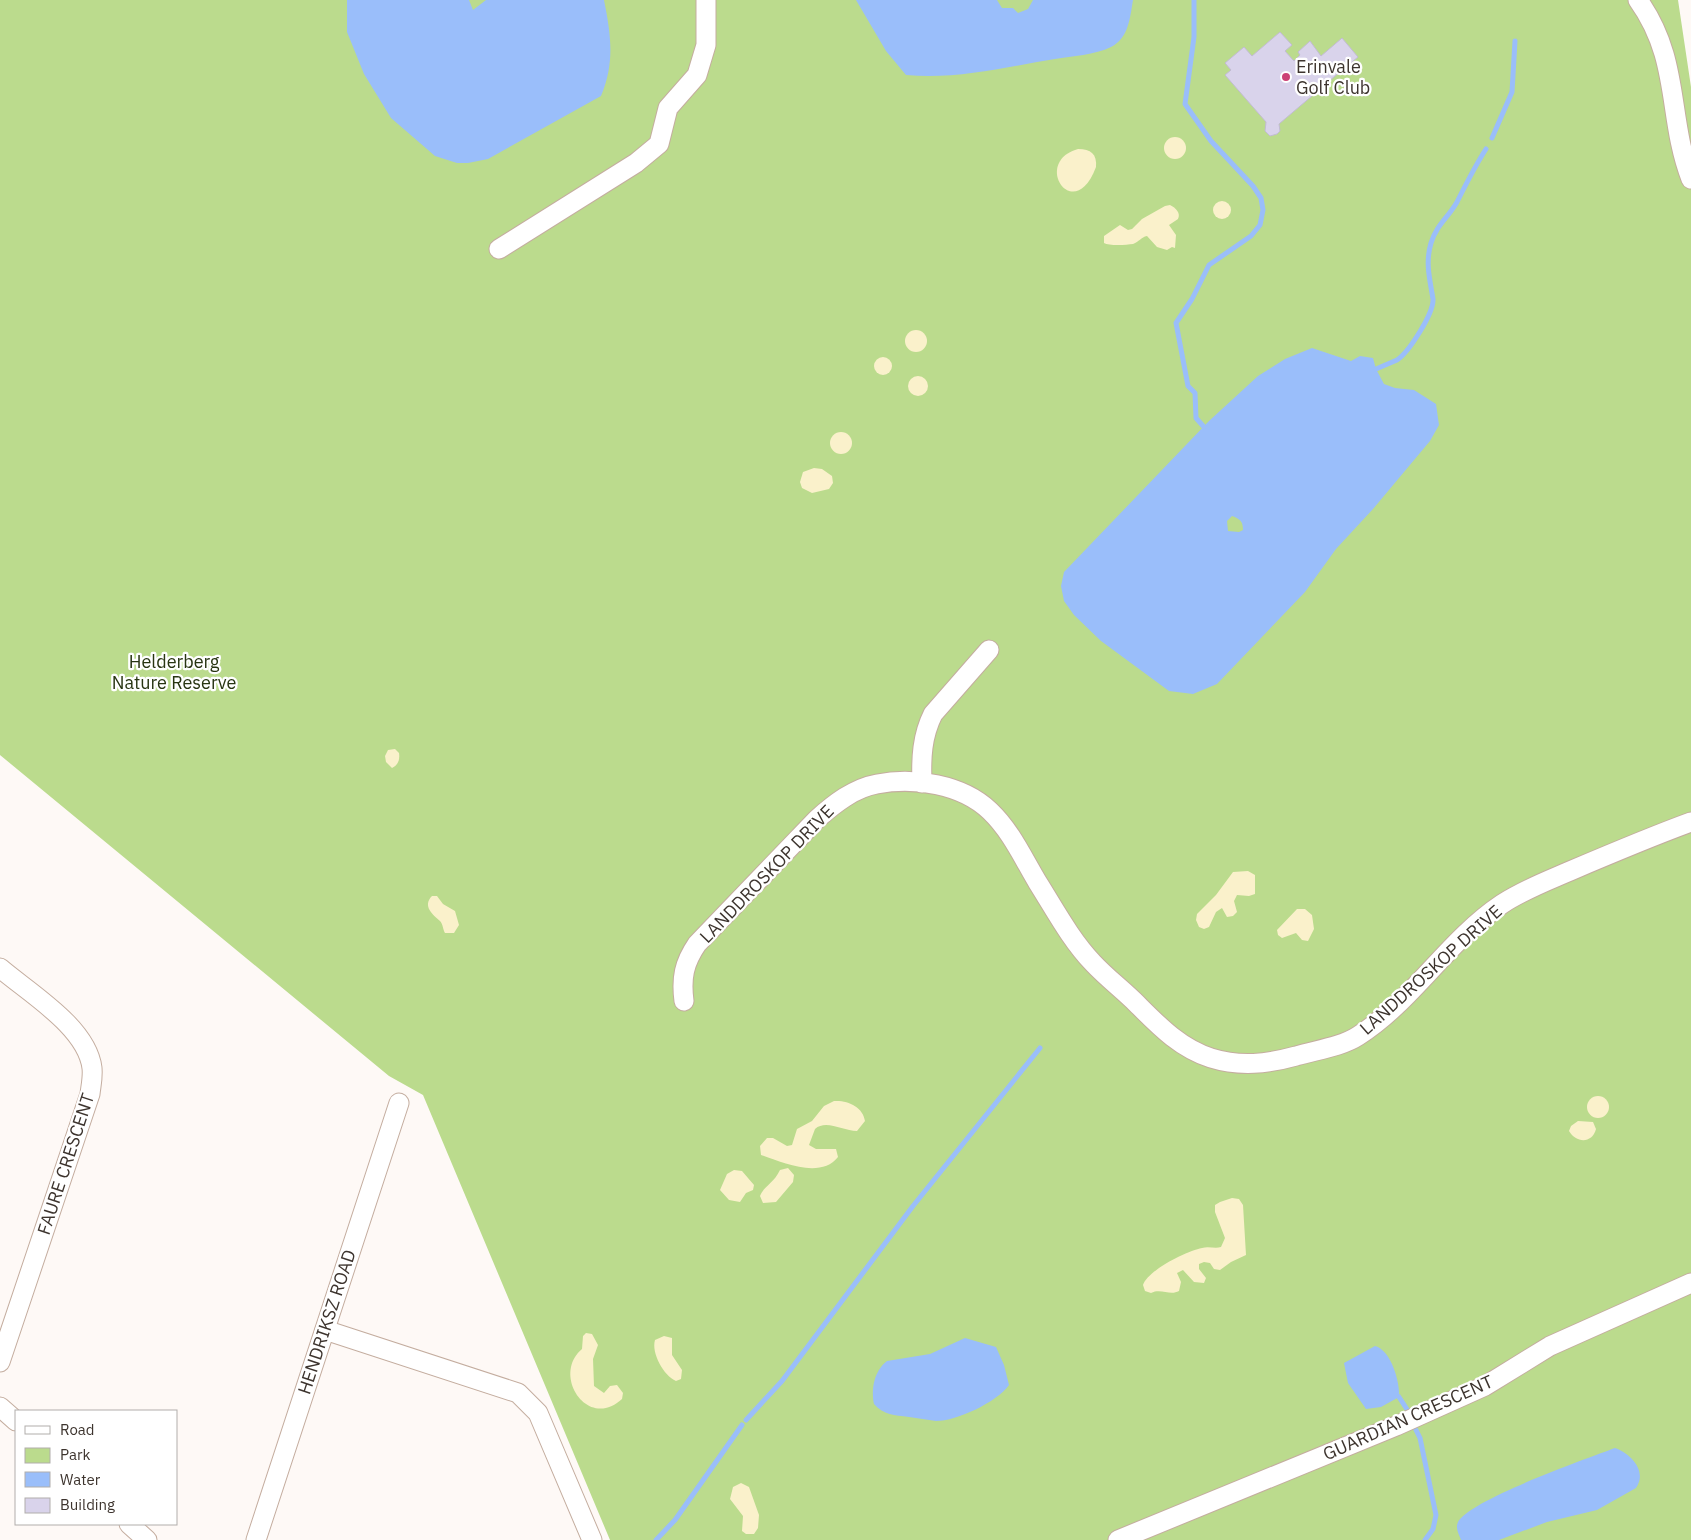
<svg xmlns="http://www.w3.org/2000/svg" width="1691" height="1540" font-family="'IBM Plex Sans',sans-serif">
  <rect width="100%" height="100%" fill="#fef9f6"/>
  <polygon fill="#bbdb8d" points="0,0 1678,0 1691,87 1691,1540 610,1540 423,1095 389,1076 0,755"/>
  <g fill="#faf1cb">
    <circle cx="1175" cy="148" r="11"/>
    <path d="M1078,149c13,0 19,5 18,18 -22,59 -65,-5 -18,-18z"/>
    <circle cx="1222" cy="210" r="9"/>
    <path d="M1170,205c6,3 11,8 8,14l-9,6 7,10 -1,13 -3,-1 -5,3 -10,-3 -10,-11c-6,1 -8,6 -14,8 -7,1 -24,2 -29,-1v-7l16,-11 8,5 4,-1 10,-10 23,-13z"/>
    <circle cx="916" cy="341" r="11"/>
    <circle cx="883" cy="366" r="9"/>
    <circle cx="918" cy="386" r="10"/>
    <circle cx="841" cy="443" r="11"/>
    <polygon points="814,468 822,469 832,476 833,483 829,489 812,493 802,488 800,482 803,472"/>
    <path d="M395,749l4,4c1,7 -1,12 -7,15l-6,-6 -1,-6 3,-6z"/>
    <polygon points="1248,871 1255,875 1255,894 1249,896 1237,895 1234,901 1237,912 1233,916 1227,917 1222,908 1216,912 1209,927 1204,929 1199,927 1196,920 1197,914 1216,895 1233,872"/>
    <path d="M432,896h5l6,8 12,7 4,14 -5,8h-9c-2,-3 -2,-9 -5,-12 -7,-6 -18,-15 -8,-25z"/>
    <polygon points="1297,909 1305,909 1312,915 1314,929 1308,941 1302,940 1296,933 1282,938 1278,935 1277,930"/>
    <circle cx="1598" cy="1107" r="11"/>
    <path d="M834,1101c14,-1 29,6 31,20l-8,10c-14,0 -31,-12 -42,-2l-6,16 7,4h20l2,8c-17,22 -55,6 -77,-2l-1,-9 7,-8h6l14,8 5,-1 5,-16 15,-8 12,-15z"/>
    <path d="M1578,1121l15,1 3,7c-4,15 -20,14 -27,2l2,-5z"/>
    <path d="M788,1168l6,7 -1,7 -17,20 -13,1 -3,-7c4,-10 14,-13 20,-26z"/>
    <polygon points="734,1170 742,1171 754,1185 753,1190 746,1193 740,1202 729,1200 720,1190 727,1174"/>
    <path d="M1232,1198l7,1 4,6 3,50 -15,7 -11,8 -6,-1 -4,-6 -6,-1 -5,2v5l7,9 -2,5 -10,-1 -11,-12 -6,3 4,9 -2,9c-9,5 -18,-3 -28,2l-6,-2 -2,-6c5,-15 44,-34 59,-37 7,-2 13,1 19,-1l4,-9 -10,-26v-7l5,-3z"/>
    <path d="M586,1333l6,1 6,11 -5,14 1,27 10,7 6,-7 7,-1 6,8 -1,6c-34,32 -71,-24 -40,-50l1,-13z"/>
    <path d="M664,1336l8,2v17l10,15 -1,9 -5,2c-12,-5 -25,-28 -21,-41z"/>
    <polygon points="741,1483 749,1487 759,1515 758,1528 754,1534 746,1534 742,1531 743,1516 730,1499 733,1487"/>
  </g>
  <g fill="#9abefa" fill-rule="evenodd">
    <path d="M347,0h122l4,10 13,-10h118c7,35 11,63 -3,96l-113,63 -20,4h-11l-22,-7 -44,-38 -27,-44 -17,-42z"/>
    <path d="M856,0h141l5,8h11l5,5 10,-4 5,-9h100c-3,17 -4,38 -22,47 -16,8 -39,9 -56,12 -49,8 -100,21 -149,16l-20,-24z"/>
    <path d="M1312,348l39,13 9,-5 13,2 3,11 8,15 11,4 19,2 22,14 3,21 -9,16 -57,68 -37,40 -31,43 -88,92 -24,10 -24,-3 -68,-50 -27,-26 -10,-14 -3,-15 3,-14 145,-151 49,-45 27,-17zM1232,516c8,3 11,5 11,14l-4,2 -11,-1 -1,-10z"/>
    <path d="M965,1338l31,9 8,18 5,20c-12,17 -52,36 -73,36 -9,-1 -18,-3 -27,-4 -15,-2 -25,-2 -35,-13 -3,-15 0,-33 13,-43l43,-7z"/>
    <path d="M1375,1346c16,4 25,36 24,51l-18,10 -15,2 -18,-26 -4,-20z"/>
    <path d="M1615,1448c15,5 33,23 21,40l-39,22 -50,12 -48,18h-38c-2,-6 -6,-11 -3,-18 11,-22 130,-64 157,-74z"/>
  </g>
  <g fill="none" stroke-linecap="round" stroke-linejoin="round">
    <g stroke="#9abefa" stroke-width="5">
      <polyline points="1194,0 1194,37 1185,104 1211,141 1253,186 1261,198 1263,210 1260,225 1251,236 1209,265 1192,299 1176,323 1188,386 1195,393 1196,418 1204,427"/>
      <polyline points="1492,138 1512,92 1515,41"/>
      <path d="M1376,369c7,-3 14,-6 21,-9 12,-8 37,-47 36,-61 -3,-19 -8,-36 -2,-56 6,-19 17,-25 26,-41 9,-18 18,-36 29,-53"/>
      <polyline points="1399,1397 1410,1414"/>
      <polyline points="746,1420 782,1381 913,1206 1040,1048"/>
      <polyline points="1416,1430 1420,1438 1436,1515 1433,1529 1425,1540"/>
      <polyline points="656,1540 675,1520 742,1425"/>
    </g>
  </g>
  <path fill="#d9d3eb" stroke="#c2bbd3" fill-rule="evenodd" d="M1280,32l12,13 -7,6 9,10 6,-6 -2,-3 12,-11 11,15 21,-18 16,19 -30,25 -3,-3 -9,8 3,3 -40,34 1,7 -3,3 -7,2 -5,-5 1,-9 -41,-47 6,-5 -6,-7 19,-16 8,9zM1306,61l5,4 -8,7 -4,-5z"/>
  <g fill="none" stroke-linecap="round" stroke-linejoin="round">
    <g stroke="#c4ad9f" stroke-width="21">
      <g id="minor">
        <path d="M1638,0c43,60 29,117 53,179"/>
        <polyline points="499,249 636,163 659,144 668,108 697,75 706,45 706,0"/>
        <path d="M922,783c-1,-25 0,-47 11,-69l56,-64"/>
        <path d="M0,968c29,25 87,59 92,100 1,9 -1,17 -2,26l-90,268"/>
        <path d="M684,1001c-3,-23 0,-38 13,-57l120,-125c17,-15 37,-31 60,-35 37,-7 85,0 113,27 21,20 33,47 48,72 17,27 33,57 55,80 14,15 30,27 44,41 22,22 43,44 74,54 29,9 56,6 85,-2 20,-6 45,-9 62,-20 55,-35 90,-96 144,-132 21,-14 45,-23 68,-33 40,-17 80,-34 121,-49"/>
        <polyline points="325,1330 518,1393 538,1413 592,1540"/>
        <polyline points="0,1407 16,1421"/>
        <polyline points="129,1524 147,1540"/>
        <polyline points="256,1540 399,1103"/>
        <polyline points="1118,1540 1396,1426 1485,1386 1550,1346 1691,1283"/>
      </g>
    </g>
    <use href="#minor" stroke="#fff" stroke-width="19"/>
  </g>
  <circle fill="#cc4176" stroke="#fff" stroke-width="2" cx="1286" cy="77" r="5"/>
  <g text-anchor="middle" stroke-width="4.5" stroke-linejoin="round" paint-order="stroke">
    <g font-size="18" fill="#3d342e" stroke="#fff" text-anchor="start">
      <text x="1296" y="73">Erinvale<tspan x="1296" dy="21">Golf Club</tspan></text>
    </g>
    <g font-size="18" fill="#283512" stroke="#fff">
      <text x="174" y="668">Helderberg<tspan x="174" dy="21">Nature Reserve</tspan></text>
    </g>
    <g font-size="18" fill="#3d342e" stroke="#fff">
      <text transform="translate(767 874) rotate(-46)" y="6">LANDDROSKOP DRIVE</text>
      <text transform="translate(1431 970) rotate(-42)" y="6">LANDDROSKOP DRIVE</text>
      <text transform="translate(66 1164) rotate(-72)" y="6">FAURE CRESCENT</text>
      <text transform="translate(327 1322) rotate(-72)" y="6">HENDRIKSZ ROAD</text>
      <text transform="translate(1408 1418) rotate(-24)" y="6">GUARDIAN CRESCENT</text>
    </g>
  </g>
  <rect x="15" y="1410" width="162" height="115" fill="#ffffff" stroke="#b1aeab"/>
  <rect x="25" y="1426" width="25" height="8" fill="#ffffff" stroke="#b1aeab"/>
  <text x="60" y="1435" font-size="15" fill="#3d342e">Road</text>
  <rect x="25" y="1448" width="25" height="15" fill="#bbdb8d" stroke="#b1aeab"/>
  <text x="60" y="1460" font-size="15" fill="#3d342e">Park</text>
  <rect x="25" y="1472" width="25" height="15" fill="#9abefa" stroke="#b1aeab"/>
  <text x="60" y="1485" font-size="15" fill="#3d342e">Water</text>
  <rect x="25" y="1498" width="25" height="15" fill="#d9d3eb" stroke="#b1aeab"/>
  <text x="60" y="1510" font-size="15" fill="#3d342e">Building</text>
</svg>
